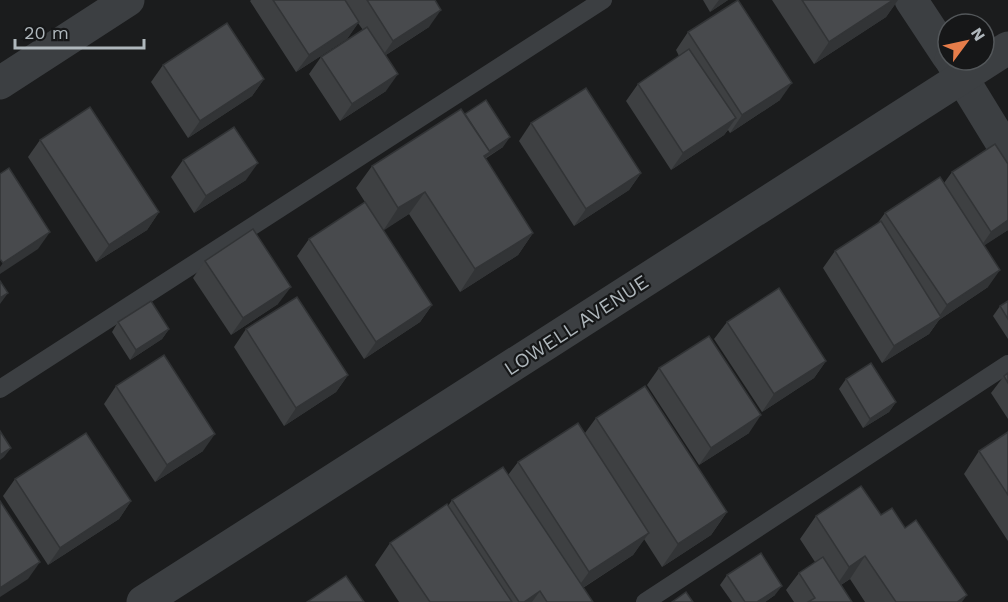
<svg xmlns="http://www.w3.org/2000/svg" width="1008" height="602" font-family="'Work Sans',sans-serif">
  <rect width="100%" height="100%" fill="#1b1c1d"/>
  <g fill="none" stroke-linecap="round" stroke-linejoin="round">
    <g stroke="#3c3f42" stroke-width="18">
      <polyline points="0,389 603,0"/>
      <polyline points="645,602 1008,364"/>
    </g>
    <g stroke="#3c3f42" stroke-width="33">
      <polyline points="911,0 948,56"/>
      <polyline points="951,60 1008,153"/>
      <polyline points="0,83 128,0"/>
      <polyline points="143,602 1008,48"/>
    </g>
  </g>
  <g fill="#3e4042">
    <polygon points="251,0 435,0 429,27 386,55 386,91 340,121 309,74 321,57 363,30 358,23 347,39 296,72 250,1"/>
    <polygon points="703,0 728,0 710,12"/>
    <polygon points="772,0 898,0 886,17 814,64"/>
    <polygon points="688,32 780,100 730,133 728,130 724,135 671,170 626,101 638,84 679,56 676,50"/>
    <polygon points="163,65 264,79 252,96 188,138 151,82"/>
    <polygon points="465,114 503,147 485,159 533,233 518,255 460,292 409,214 383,230 432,305 420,322 364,359 297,256 309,239 365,202 356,188 372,166"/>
    <polygon points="531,123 641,173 629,190 574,226 519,141"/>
    <polygon points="40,140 159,212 147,230 96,262 28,157"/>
    <polygon points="183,160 246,180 194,213 171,177"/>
    <polygon points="952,172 1008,230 984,245 988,287 939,320 929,334 882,363 823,268 835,251 877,224 885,213 944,183"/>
    <polygon points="205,261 278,304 231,335 193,278"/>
    <polygon points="1008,301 1008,339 993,316 1000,306"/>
    <polygon points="118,322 169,329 162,339 130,360 112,332"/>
    <polygon points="727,322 826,361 814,378 762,412 714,339"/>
    <polygon points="246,329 348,375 336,392 284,426 234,347"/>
    <polygon points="659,368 749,433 699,465 647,385"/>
    <polygon points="1008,373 1008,419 991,393 1004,376"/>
    <polygon points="846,379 896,402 889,412 863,428 839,389"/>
    <polygon points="116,386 203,451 155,482 104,404"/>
    <polygon points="596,418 727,512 711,535 662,567 644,539 633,555 583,588 593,602 399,602 375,565 390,543 448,506 452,500 508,475 518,462 585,433"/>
    <polygon points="1008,432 1008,541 964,474 979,451"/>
    <polygon points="15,479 131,501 119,519 48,565 3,496"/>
    <polygon points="881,515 905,528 962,602 865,602 850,579 841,585 852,602 794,602 786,590 799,573 815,562 800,539 816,516"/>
    <polygon points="727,575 775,595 765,602 732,602 720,585"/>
  </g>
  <g fill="#323436">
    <polygon points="719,0 728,0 710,12"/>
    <polygon points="893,0 898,0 886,17 814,64 829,42"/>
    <polygon points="441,10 429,27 381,58 393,41"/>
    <polygon points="359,22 347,39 296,72 309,55"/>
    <polygon points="398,74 386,91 340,121 352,104"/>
    <polygon points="264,79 252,96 188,138 200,121"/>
    <polygon points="792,83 780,100 730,133 742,115"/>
    <polygon points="736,118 724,135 671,170 683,153"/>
    <polygon points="510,137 503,147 485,158 474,175 484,154"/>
    <polygon points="258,163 246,180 194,213 206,196"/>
    <polygon points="641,173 629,190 574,226 586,209"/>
    <polygon points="425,192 409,214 383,231 398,208"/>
    <polygon points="159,212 147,230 96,262 109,245"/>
    <polygon points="1008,220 1008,230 979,249 991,232"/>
    <polygon points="50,232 38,249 0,274 0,267 3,263"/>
    <polygon points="533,233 518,255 460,292 475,269"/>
    <polygon points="1000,270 988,287 939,320 929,334 882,363 894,346 937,319 947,305"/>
    <polygon points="291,287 278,304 231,335 243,318"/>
    <polygon points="8,293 0,304 0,298"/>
    <polygon points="432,305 420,322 364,359 376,342"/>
    <polygon points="169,329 162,339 130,360 136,350"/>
    <polygon points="826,361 814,378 762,412 774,394"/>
    <polygon points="348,375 336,392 284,426 296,408"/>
    <polygon points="896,402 889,412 863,428 870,419"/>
    <polygon points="761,415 749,433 699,465 711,448"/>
    <polygon points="215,434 203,451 155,482 167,465"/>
    <polygon points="11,448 4,457 0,460 0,455"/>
    <polygon points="131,501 119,519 48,565 60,548"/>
    <polygon points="727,512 711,535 662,567 678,544"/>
    <polygon points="649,533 633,555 573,594 589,572"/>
    <polygon points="865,556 850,579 834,589 849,567"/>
    <polygon points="40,562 28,579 0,597 0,588"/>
    <polygon points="782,586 775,595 765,602 757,602"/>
    <polygon points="540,591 532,602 524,602"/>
    <polygon points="967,595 962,602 957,602"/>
  </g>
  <g fill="#484a4d" stroke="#323436" stroke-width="1.5">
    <polygon points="273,0 345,0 359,22 309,55"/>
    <polygon points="367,0 435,0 441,10 393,41"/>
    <polygon points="738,0 792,83 742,115 688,32"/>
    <polygon points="802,0 893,0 829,42"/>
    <polygon points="227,23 264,79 200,121 163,65"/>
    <polygon points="367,27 398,74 352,104 321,57"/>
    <polygon points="689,49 736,118 683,153 638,84"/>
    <polygon points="586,88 641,173 586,209 531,123"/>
    <polygon points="486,100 510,137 489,151 465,114"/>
    <polygon points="90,107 159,212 109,245 40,140"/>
    <polygon points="461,109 490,152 484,156 533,233 475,269 425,192 398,208 372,166"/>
    <polygon points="234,127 258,163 206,196 183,160"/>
    <polygon points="995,144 1008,164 1008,220 991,232 952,172"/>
    <polygon points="9,168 50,232 3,263 0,259 0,174"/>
    <polygon points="940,177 1000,270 947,305 885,213"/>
    <polygon points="365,202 432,305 376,342 309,239"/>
    <polygon points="881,221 941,317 894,346 835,251"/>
    <polygon points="253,229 291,287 243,318 205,261"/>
    <polygon points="0,281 8,293 0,298"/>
    <polygon points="779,288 826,361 774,394 727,322"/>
    <polygon points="297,297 348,375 296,408 246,329"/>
    <polygon points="151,301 169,329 136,350 118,322"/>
    <polygon points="1008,301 1008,319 1000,306"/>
    <polygon points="709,336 761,415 711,448 659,368"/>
    <polygon points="164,355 215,434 167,465 116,386"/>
    <polygon points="871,363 896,402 870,419 846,379"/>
    <polygon points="1008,373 1008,383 1004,376"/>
    <polygon points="645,386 727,512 678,544 596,418"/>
    <polygon points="578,423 649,533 589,572 518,462"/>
    <polygon points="0,431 11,448 0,455"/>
    <polygon points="1008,432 1008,495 979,451"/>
    <polygon points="86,433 131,501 60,548 15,479"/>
    <polygon points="503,467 593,602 547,602 540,591 524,602 519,602 452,500"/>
    <polygon points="861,486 881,515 892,508 905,528 916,520 967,595 957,602 896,602 865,556 849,567 816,516"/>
    <polygon points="0,501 40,562 0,588"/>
    <polygon points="447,504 512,602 430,602 390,543"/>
    <polygon points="761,553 782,586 757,602 745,602 727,575"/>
    <polygon points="823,557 852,602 808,602 815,598 799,573"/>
    <polygon points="346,576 364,602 307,602"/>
    <polygon points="686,592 693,602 672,602"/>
  </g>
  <g text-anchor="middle" stroke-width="4.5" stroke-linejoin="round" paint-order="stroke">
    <g font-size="20" fill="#afb7bc" stroke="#161718">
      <text transform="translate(576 325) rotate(-33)" y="7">LOWELL AVENUE</text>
    </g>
  </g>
  <g transform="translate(966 42) rotate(57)"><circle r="28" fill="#161718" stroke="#53575a" stroke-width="1.5"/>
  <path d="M0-4.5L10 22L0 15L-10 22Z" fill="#e67d4a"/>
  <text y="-9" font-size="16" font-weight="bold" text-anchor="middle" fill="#afb7bc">N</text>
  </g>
  <path d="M15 39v9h129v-9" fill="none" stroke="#afb7bc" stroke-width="3"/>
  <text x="24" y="39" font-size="18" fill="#afb7bc" stroke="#161718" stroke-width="4.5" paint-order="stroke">20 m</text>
</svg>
